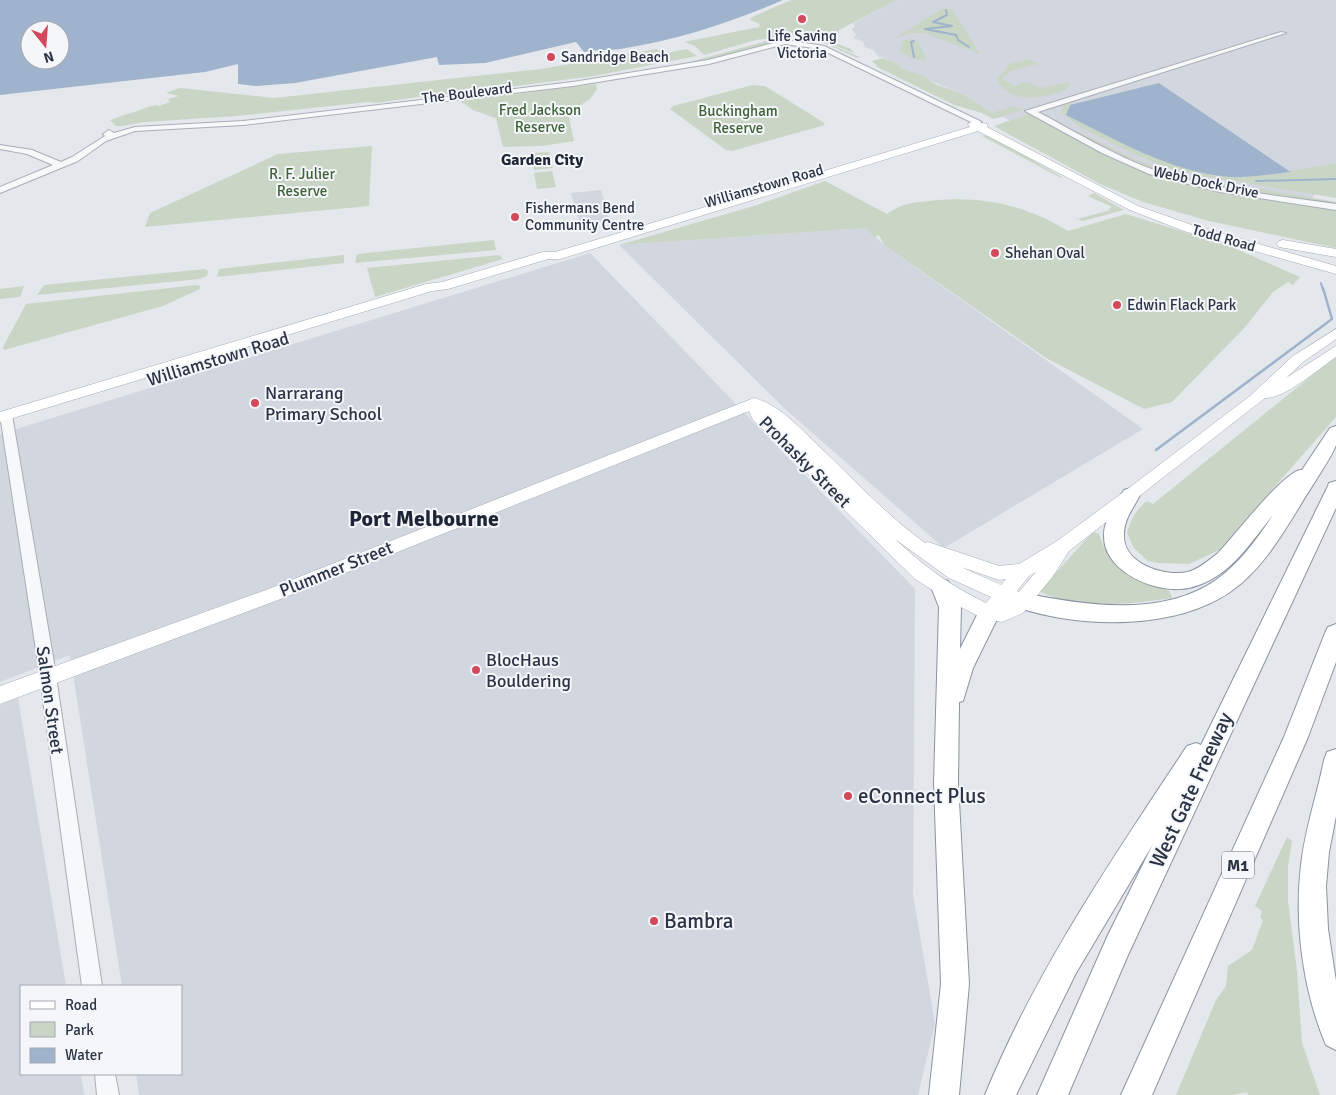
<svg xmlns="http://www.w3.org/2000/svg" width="1336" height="1095" font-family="Signika,sans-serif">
  <rect width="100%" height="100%" fill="#e4e7ec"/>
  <g fill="#d2d6de">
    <polygon points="897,0 1336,0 1336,172 1301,209 1246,205 1023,128 1003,117 997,118 962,94 903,69 895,62 878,56 873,50 865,47 863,42 854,38 856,34 851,29 855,27 854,23"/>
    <polygon points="601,190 610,222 580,224 571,193"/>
    <polygon points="866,228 884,245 1143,429 944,548 784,408 619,245"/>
    <polygon points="590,253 915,589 913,894 935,1024 918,1095 139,1095 136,1074 181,1074 181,986 122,986 70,655 0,682 0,434"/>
    <polygon points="18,698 66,986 21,986 21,1074 81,1074 84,1095 0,1095 0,705"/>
  </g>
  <g fill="#c9d6c5">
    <polygon points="791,0 897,0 839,30 839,34 831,35 835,36 831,39 832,42 851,49 854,53 822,41 862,58 855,57 820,41 792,36 806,37 790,33 780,35 784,36 756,40 704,55 695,46 684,42 759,27 760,24 750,20 752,17"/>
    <polygon points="943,8 952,9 980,54 924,33 910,33 893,39"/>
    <path d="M911,39c8,2 11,11 15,19l-1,3 -13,-2 -12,-8 2,-10z"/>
    <polygon points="770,40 799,40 824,46 798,42 774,43 692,63 690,62"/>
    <polygon points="657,49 663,54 687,49 697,56 594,76 436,96 431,95 376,103 368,102 237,116 145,122 122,126 116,126 110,120 155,105 159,106 170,102 168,99 179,96 166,93 180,88 274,98 541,69"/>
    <polygon points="882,58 895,62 903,69 923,76 935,84 962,94 992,113 1014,106 1023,110 993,119 982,113 954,105 879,68 872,61"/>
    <path d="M1029,59l12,6 -4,-1 -30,8 2,2 -5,2 -2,3 12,7 13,-4 14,6 28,-6 2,1 -5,6 1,1c-24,7 -47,15 -68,-5l-1,-8 9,-9 1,-4z"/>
    <polygon points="596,84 597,89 590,99 568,113 574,141 542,146 503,147 496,118 473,110 460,101"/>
    <polygon points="753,85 765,86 823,122 825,125 732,151 726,150 670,109 673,106"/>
    <path d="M1069,102l4,3h-3l-4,10c53,27 103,56 163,61 20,2 42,-2 61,-3l-1,-2 47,-8v35l-132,-22 -39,-9 -31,-13 -54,-27 -19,-15 2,-6z"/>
    <polygon points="1029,114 1124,163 1157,175 1336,209 1336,248 1209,221 1143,202 1100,184 994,126"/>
    <polygon points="1077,131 1136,160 1177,174 1336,202 1336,205 1179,178 1146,167 1073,132"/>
    <polygon points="987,135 991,136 1062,177 1061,178 982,136"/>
    <polygon points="372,146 369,206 145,227 150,213 278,154"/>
    <polygon points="549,152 553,168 534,170 531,153"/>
    <polygon points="552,171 556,187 537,189 534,173"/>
    <path d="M825,181l62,33c19,-13 28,-11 50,-14 48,-4 90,6 131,31l58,-17 106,33 68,30 -7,8 -5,-3 -15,10 -27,34 -74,76 -28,7 -98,-51 -162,-113 -5,-10 -5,2 -8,-9 -247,17 135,-39z"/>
    <polygon points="1094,193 1124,210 1083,221 1073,218 1078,219 1110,210 1108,209 1112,207 1088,196"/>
    <polygon points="494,240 496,250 355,263 357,254"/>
    <polygon points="344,255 344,263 217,277 219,269"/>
    <polygon points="499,255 503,259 375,297 367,268"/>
    <polygon points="205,269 208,271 207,276 199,279 37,295 44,285"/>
    <polygon points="196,285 200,286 200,289 163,306 4,350 3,347 26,304"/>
    <polygon points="24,286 20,297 0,299 0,289"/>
    <path d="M1336,356v61l-117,133 -30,14 -32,-1 -9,-2 -14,-13 -7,-15c4,-13 9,-24 20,-32l6,3z"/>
    <path d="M1093,532l6,2c12,36 34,48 70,56l3,8c-41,6 -92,13 -131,-6v-3z"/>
    <polygon points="1287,837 1292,841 1288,866 1288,901 1297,971 1302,1043 1320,1095 1248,1095 1247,1092 1232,1095 1176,1095 1216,1000 1226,986 1228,966 1252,950 1263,920 1260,917 1262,911 1255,906"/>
  </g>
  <g fill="#9fb4cc" fill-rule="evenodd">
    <path d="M0,0h783c-51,22 -103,39 -157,48 -14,3 -28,1 -42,4l-8,-10 -91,21 -46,2 -2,-8 -142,26 -39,3 -18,-2v-20l-33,8 -205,23zM30,30h30v30h-30z"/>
    <path d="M1159,83l130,88 2,1c-19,2 -41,6 -61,5 -60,-5 -111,-36 -164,-62l4,-10z"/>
  </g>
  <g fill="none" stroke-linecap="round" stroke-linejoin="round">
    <g stroke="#9fb4cc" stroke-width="2">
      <polyline points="946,10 947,15 933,22 952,26 925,29 956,35 958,40 969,47"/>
      <polyline points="914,41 911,42 914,57"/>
      <polyline points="1256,181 1336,179"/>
      <polyline points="1321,283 1323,290"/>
    </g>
    <polyline stroke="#9fb4cc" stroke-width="2.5" points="1156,450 1332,319 1323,288"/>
    <g stroke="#a9aeb7" stroke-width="2">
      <g id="minor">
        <path d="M1281,32l5,1 -248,79c38,20 75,43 116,58 58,20 121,25 182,34v6l-116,-18 -71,-18 -47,-21 -77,-42z"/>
        <polygon points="785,40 824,46 982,122 975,124 820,49 785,44 709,64 573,86 243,125 135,131 106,141 78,161 0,193 0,187 53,165 27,154 0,149 0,145 32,150 61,162 72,157 105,136 103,134 109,130 114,133 135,127 243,121 573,82 708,60"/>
        <polygon points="6,411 12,415 54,663 102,986 82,986 38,663 0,415"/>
        <polygon points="95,1074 115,1074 119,1095 97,1095"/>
      </g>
    </g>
    <g stroke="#a3abb8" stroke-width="1">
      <g id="major">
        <polygon points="973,121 987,124 987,127 1138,206 1192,225 1336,266 1336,274 1184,231 1130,210 978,131 560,259 548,259 448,289 432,291 0,422 0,412 426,284 442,282 543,252 555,252 589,242 970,127 968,124"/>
        <polygon points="1283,240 1336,249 1336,257 1279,247 1277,244 1279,241"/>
        <path d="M1336,329v10l-33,23 -17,16 50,-32v11c-16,11 -52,42 -71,41l-196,153 -16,25 -30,37 -21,9 -20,-4 -29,-15 -38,-24 -162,-159 -4,-9 -471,189 -278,104v-18l266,-96 488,-192c29,8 50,35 72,55 32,31 63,64 99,90l3,-1 71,24 20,-2 38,-23 68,-50 125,-95 43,-40zM895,539l54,39 42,19 -5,6c-37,-18 -61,-36 -91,-64zM961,567l38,13 7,-1 -5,6zM1036,572l-17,20 -2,-1 12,-15z"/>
      </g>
    </g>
    <g stroke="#8b94a3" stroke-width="2">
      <g id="highway">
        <path d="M1336,426c0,6 0,14 0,19 -3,10 -28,47 -35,59 -19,31 -40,67 -71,88 -57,39 -151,36 -214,15l-4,-6 4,-6 7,-2c61,12 138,25 193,-13 24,-17 41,-41 57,-65 -19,23 -36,51 -63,65 -11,6 -25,10 -37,9 -28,-1 -70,-21 -69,-54 0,-16 12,-32 20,-45l7,-2 7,2 2,5c-6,12 -16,24 -16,39 -2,30 41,43 64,38 11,-3 21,-12 30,-19 14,-14 68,-85 84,-83l28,-42z"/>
        <path d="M1336,481v27l-208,447 -60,140h-31l71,-160 45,-91 -77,129 -60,122h-31c51,-125 128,-237 202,-349l9,-3 5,2 126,-257 2,-5z"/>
        <polygon points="941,579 948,581 961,607 960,649 981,607 989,604 997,607 1000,613 973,668 963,701 959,702 958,783 969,984 959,1095 929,1095 941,984 934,783 939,607 931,587 934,581"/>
        <polygon points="1336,624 1336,662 1308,737 1152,1095 1121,1095 1284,737 1325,633 1328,627"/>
        <path d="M1336,749v67l-7,36 -3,34 2,43 8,52v69l-10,-5c-23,-54 -32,-121 -25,-180 4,-36 16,-70 23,-105l3,-8z"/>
      </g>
    </g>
    <use href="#minor" fill="#f7f8fa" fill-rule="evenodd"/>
    <use href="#major" fill="#fff" fill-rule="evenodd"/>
    <use href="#highway" fill="#fff" fill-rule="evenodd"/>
  </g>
  <g fill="#d1495b" stroke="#f4f6f9" stroke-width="2">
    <circle cx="802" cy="19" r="5"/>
    <circle cx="551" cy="57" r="5"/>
    <circle cx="515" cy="217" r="5"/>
    <circle cx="995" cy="253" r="5"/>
    <circle cx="1117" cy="305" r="5"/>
    <circle cx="255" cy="403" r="5"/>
    <circle cx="476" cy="670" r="5"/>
    <circle cx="848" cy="796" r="5"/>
    <circle cx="654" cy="921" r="5"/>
  </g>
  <g text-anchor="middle" stroke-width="4" stroke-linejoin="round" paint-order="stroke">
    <g font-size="15" fill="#2b3445" stroke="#f4f6f9" text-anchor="start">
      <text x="802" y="41" text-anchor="middle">Life Saving<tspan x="802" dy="17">Victoria</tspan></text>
      <text x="561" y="62">Sandridge Beach</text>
      <text x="525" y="213">Fishermans Bend<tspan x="525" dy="17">Community Centre</tspan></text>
      <text x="1005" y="258">Shehan Oval</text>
      <text x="1127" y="310">Edwin Flack Park</text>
    </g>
    <g font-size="15" fill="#2b3445" stroke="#f4f6f9">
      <text transform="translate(467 93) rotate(-7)" y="5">The Boulevard</text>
      <text transform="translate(1206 182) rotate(12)" y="5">Webb Dock Drive</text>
      <text transform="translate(764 186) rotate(-16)" y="5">Williamstown Road</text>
      <text transform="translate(1224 238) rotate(16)" y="5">Todd Road</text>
    </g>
    <g font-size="15" fill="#3f6138" stroke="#f4f6f9">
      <text x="540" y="115">Fred Jackson<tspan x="540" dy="17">Reserve</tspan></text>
      <text x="738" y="116">Buckingham<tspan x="738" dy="17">Reserve</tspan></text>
      <text x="302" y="179">R. F. Julier<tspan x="302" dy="17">Reserve</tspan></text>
    </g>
    <g font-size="16" font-weight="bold" fill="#1d2536" stroke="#f4f6f9">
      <text x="542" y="165">Garden City</text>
    </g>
    <rect fill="#f4f6f9" stroke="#676e7b" stroke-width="1" x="1222" y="851.5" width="32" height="27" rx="4"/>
    <g font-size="16" font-weight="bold" fill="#2b3445">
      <text x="1238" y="871">M1</text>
    </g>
    <g font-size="18" fill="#2b3445" stroke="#f4f6f9">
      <text transform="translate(218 359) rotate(-17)" y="6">Williamstown Road</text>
      <text transform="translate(805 462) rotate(45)" y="6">Prohasky Street</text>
      <text transform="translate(336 569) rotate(-22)" y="6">Plummer Street</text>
      <text transform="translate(50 700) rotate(82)" y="6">Salmon Street</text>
    </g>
    <g font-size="18" fill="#2b3445" stroke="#f4f6f9" text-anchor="start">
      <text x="265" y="399">Narrarang<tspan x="265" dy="21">Primary School</tspan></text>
      <text x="486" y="666">BlocHaus<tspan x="486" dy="21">Bouldering</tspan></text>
    </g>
    <g font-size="21" fill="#2b3445" stroke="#f4f6f9">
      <text transform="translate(1191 790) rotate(-65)" y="7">West Gate Freeway</text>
    </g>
    <g font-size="21" fill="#2b3445" stroke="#f4f6f9" text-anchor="start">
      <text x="858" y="803">eConnect Plus</text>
      <text x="664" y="928">Bambra</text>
    </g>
    <g font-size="22" font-weight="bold" fill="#1d2536" stroke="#f4f6f9">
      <text x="424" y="526">Port Melbourne</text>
    </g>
  </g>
  <rect x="20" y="985" width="162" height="90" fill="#f4f6f9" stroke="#a4a8b1"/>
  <rect x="30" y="1001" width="25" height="8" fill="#ffffff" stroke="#a4a8b1"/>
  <text x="65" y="1010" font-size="15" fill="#2b3445">Road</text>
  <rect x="30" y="1022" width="25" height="15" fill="#c9d6c5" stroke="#a4a8b1"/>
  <text x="65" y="1035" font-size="15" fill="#2b3445">Park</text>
  <rect x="30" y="1048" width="25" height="15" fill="#9fb4cc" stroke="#a4a8b1"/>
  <text x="65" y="1060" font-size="15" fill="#2b3445">Water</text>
  <g transform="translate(45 45) rotate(163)"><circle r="24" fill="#f4f6f9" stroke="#a4a8b1"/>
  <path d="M0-4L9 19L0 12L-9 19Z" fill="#d1495b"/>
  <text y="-8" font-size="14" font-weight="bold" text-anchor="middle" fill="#2b3445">N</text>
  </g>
</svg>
